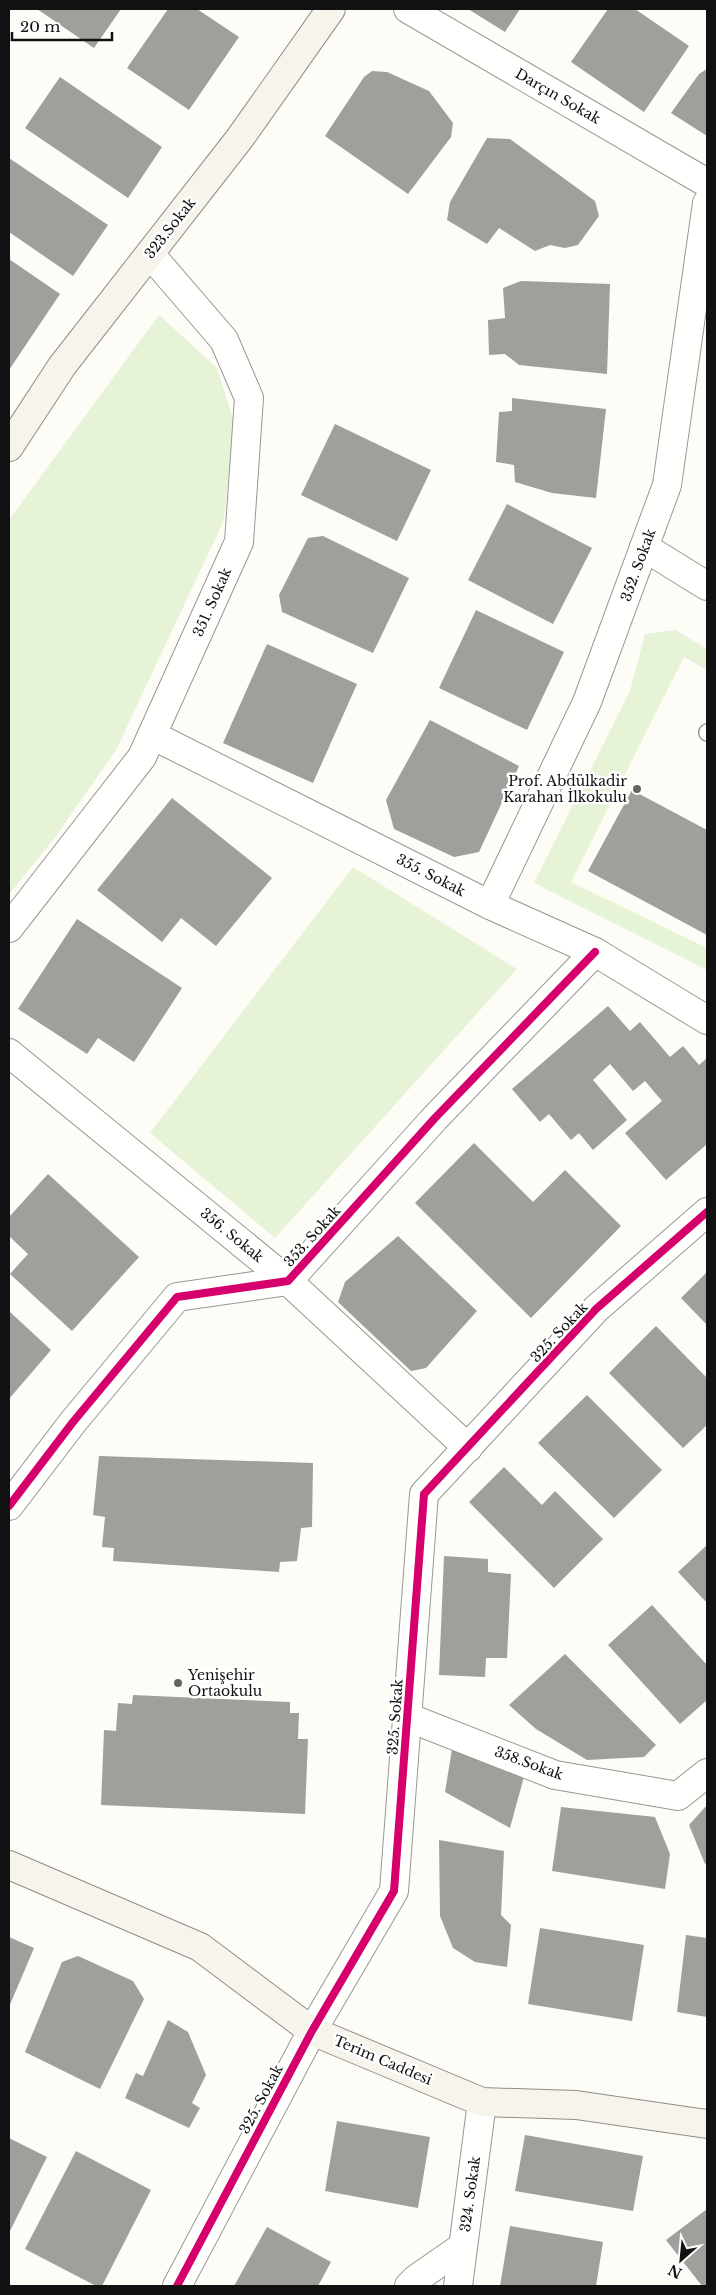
<svg xmlns="http://www.w3.org/2000/svg" width="716" height="2295" font-family="'Libre Baskerville',serif">
  <rect width="100%" height="100%" fill="#fdfcf7"/>
  <g fill="#e7f3d7">
    <polygon points="159,315 217,368 234,422 224,520 116,750 54,839 9,894 9,520"/>
    <polygon points="676,630 707,649 707,670 684,657 571,882 707,948 707,970 534,883 630,691 645,634"/>
    <polygon points="353,867 517,969 275,1238 150,1133"/>
  </g>
  <g fill="#a19f9c">
    <polygon points="37,9 121,9 94,48"/>
    <polygon points="168,9 197,9 239,37 189,110 127,68"/>
    <polygon points="468,9 520,9 505,32"/>
    <polygon points="608,9 635,9 689,46 644,112 571,62"/>
    <polygon points="707,69 707,136 671,113 699,74"/>
    <polygon points="372,71 387,72 429,91 453,123 451,137 408,194 325,136 364,77"/>
    <polygon points="60,77 162,147 128,198 25,128"/>
    <polygon points="487,138 510,139 595,201 599,216 578,245 565,248 550,245 535,251 499,228 487,244 447,220 450,202"/>
    <polygon points="9,158 108,225 73,276 9,232"/>
    <polygon points="9,259 60,294 9,370"/>
    <polygon points="521,281 610,284 607,374 519,365 505,354 489,355 488,320 505,318 503,288"/>
    <polygon points="512,398 606,409 596,498 552,493 515,482 514,465 496,462 499,412 512,411"/>
    <polygon points="335,424 431,470 397,541 301,495"/>
    <polygon points="507,504 592,548 553,624 468,580"/>
    <polygon points="323,536 409,578 373,653 282,612 279,595 308,538"/>
    <polygon points="476,610 564,652 527,730 439,688"/>
    <polygon points="267,644 357,684 313,783 223,743"/>
    <polygon points="430,720 519,766 479,852 454,857 394,829 386,800"/>
    <polygon points="632,790 707,830 707,935 588,871"/>
    <polygon points="172,798 272,878 216,946 181,918 162,942 97,890"/>
    <polygon points="77,919 182,988 134,1062 98,1038 87,1054 18,1009"/>
    <polygon points="608,1006 630,1031 640,1022 670,1057 683,1046 699,1065 707,1058 707,1144 666,1180 625,1133 662,1101 645,1081 633,1091 610,1064 593,1080 627,1120 593,1150 579,1133 571,1140 549,1114 540,1122 512,1089"/>
    <polygon points="474,1143 533,1202 565,1170 621,1226 531,1318 415,1203"/>
    <polygon points="48,1174 139,1257 72,1331 10,1274 28,1254 9,1236 9,1217"/>
    <polygon points="398,1236 477,1311 426,1368 411,1371 338,1302 345,1282"/>
    <polygon points="707,1272 707,1325 681,1298"/>
    <polygon points="9,1311 51,1350 9,1399"/>
    <polygon points="656,1326 707,1378 707,1425 683,1448 609,1373"/>
    <polygon points="587,1395 662,1470 614,1518 538,1443"/>
    <polygon points="99,1456 313,1463 312,1527 301,1528 297,1561 280,1562 279,1572 113,1561 114,1548 102,1547 105,1517 93,1515"/>
    <polygon points="504,1467 542,1505 555,1491 603,1539 554,1588 469,1502"/>
    <polygon points="707,1545 707,1603 678,1572"/>
    <polygon points="444,1556 488,1559 488,1572 511,1574 507,1658 486,1658 485,1677 439,1675"/>
    <polygon points="652,1605 707,1665 707,1700 680,1724 608,1645"/>
    <polygon points="565,1654 656,1745 644,1757 587,1760 536,1729 509,1705"/>
    <polygon points="133,1695 290,1702 290,1713 299,1713 298,1739 308,1739 305,1814 101,1805 104,1730 116,1731 118,1703 132,1704"/>
    <polygon points="454,1737 525,1773 510,1828 445,1792"/>
    <polygon points="707,1805 707,1863 705,1864 689,1825"/>
    <polygon points="561,1807 655,1817 670,1854 665,1889 552,1871"/>
    <polygon points="439,1840 504,1851 501,1915 511,1925 507,1967 475,1962 453,1948 440,1916"/>
    <polygon points="540,1928 644,1945 632,2021 528,2004"/>
    <polygon points="686,1935 707,1938 707,2017 677,2012"/>
    <polygon points="9,1937 34,1948 9,2007"/>
    <polygon points="78,1956 133,1981 144,1999 100,2089 25,2052 62,1962"/>
    <polygon points="168,2020 188,2032 206,2075 192,2103 200,2108 189,2128 125,2098 136,2073 143,2076"/>
    <polygon points="337,2121 430,2137 418,2208 325,2191"/>
    <polygon points="525,2135 643,2156 633,2211 515,2191"/>
    <polygon points="9,2138 47,2157 9,2233"/>
    <polygon points="76,2151 151,2190 102,2286 96,2286 25,2249"/>
    <polygon points="707,2209 707,2286 702,2286 666,2240"/>
    <polygon points="510,2226 603,2242 596,2286 500,2286"/>
    <polygon points="267,2227 331,2262 318,2286 234,2286"/>
  </g>
  <g fill="none" stroke-linecap="round" stroke-linejoin="round">
    <g stroke="#979795" stroke-width="18">
      <polyline id="lane" points="707,732 707,733"/>
    </g>
    <g stroke="#979795" stroke-width="30">
      <g id="street">
        <polyline points="408,9 707,183"/>
        <polyline points="644,547 707,586"/>
        <polyline points="152,735 490,905 595,952 707,1020"/>
        <polyline points="490,905 587,702 667,485 707,203"/>
        <polyline points="9,928 142,757 239,542 249,398 224,340 150,254"/>
        <polyline points="9,1053 288,1281 468,1448"/>
        <polyline points="9,1506 73,1422 177,1297 288,1281 435,1118 595,952"/>
        <polyline points="407,1717 555,1775 678,1796 707,1773"/>
        <polyline points="177,2286 312,2031 394,1891 424,1494 596,1309 707,1212"/>
        <polyline points="409,2286 416,2279 462,2247"/>
        <polyline points="458,2286 482,2102"/>
      </g>
    </g>
    <g stroke="#8e8d8b" stroke-width="30">
      <g id="secondary">
        <polyline points="9,447 62,366 240,138 331,9"/>
        <polyline points="9,1865 200,1947 312,2031 482,2102 576,2105 707,2124"/>
      </g>
    </g>
    <use href="#lane" stroke="#fffffe" stroke-width="15"/>
    <use href="#street" stroke="#fffffe" stroke-width="28"/>
    <use href="#secondary" stroke="#f6f4eb" stroke-width="28"/>
    <g stroke="#fff" stroke-width="11">
      <g id="cycleway">
        <polyline points="9,1506 73,1422 177,1297 288,1281 435,1118 595,952"/>
        <polyline points="177,2286 312,2031 394,1891 424,1494 596,1309 707,1212"/>
      </g>
    </g>
    <use href="#cycleway" stroke="#d6006c" stroke-width="8"/>
  </g>
  <g fill="#646362" stroke="#fff" stroke-width="2">
    <circle cx="637" cy="789" r="5"/>
    <circle cx="178" cy="1683" r="5"/>
  </g>
  <g text-anchor="middle" stroke-width="5" stroke-linejoin="round" paint-order="stroke">
    <g font-size="14" fill="#111" stroke="#fff">
      <text transform="translate(558 96) rotate(30)" y="5">Darçın Sokak</text>
      <text transform="translate(170 228) rotate(-52)" y="5">323.Sokak</text>
      <text transform="translate(638 565) rotate(-70)" y="5">352. Sokak</text>
      <text transform="translate(212 602) rotate(-66)" y="5">351. Sokak</text>
      <text transform="translate(431 875) rotate(27)" y="5">355. Sokak</text>
      <text transform="translate(232 1235) rotate(39)" y="5">356. Sokak</text>
      <text transform="translate(312 1236) rotate(-48)" y="5">353. Sokak</text>
      <text transform="translate(559 1332) rotate(-47)" y="5">325. Sokak</text>
      <text transform="translate(395 1717) rotate(-86)" y="5">325. Sokak</text>
      <text transform="translate(529 1763) rotate(20)" y="5">358.Sokak</text>
      <text transform="translate(383 2060) rotate(23)" y="5">Terim Caddesi</text>
      <text transform="translate(261 2099) rotate(-62)" y="5">325. Sokak</text>
      <text transform="translate(470 2194) rotate(-82)" y="5">324. Sokak</text>
    </g>
    <g font-size="14" fill="#111" stroke="#fff" text-anchor="end">
      <text x="627" y="786">Prof. Abdülkadir<tspan x="627" dy="16">Karahan İlkokulu</tspan></text>
      <text x="188" y="1680" text-anchor="start">Yenişehir<tspan x="188" dy="16">Ortaokulu</tspan></text>
    </g>
  </g>
  <rect width="716" height="2295" fill="none" stroke="#111111" stroke-width="20"/>
  <g transform="translate(681 2260) rotate(207)" stroke="#ffffff" stroke-width="4" paint-order="stroke">
  <path d="M0-4L9 19L0 12L-9 19Z" fill="#111111"/>
  <text y="-8" font-size="14" font-weight="bold" text-anchor="middle" fill="#111111">N</text>
  </g>
  <path d="M12 32v8h100v-8" fill="none" stroke="#111111" stroke-width="2.5"/>
  <text x="20" y="32" font-size="15" fill="#111111" stroke="#ffffff" stroke-width="4" paint-order="stroke">20 m</text>
</svg>
